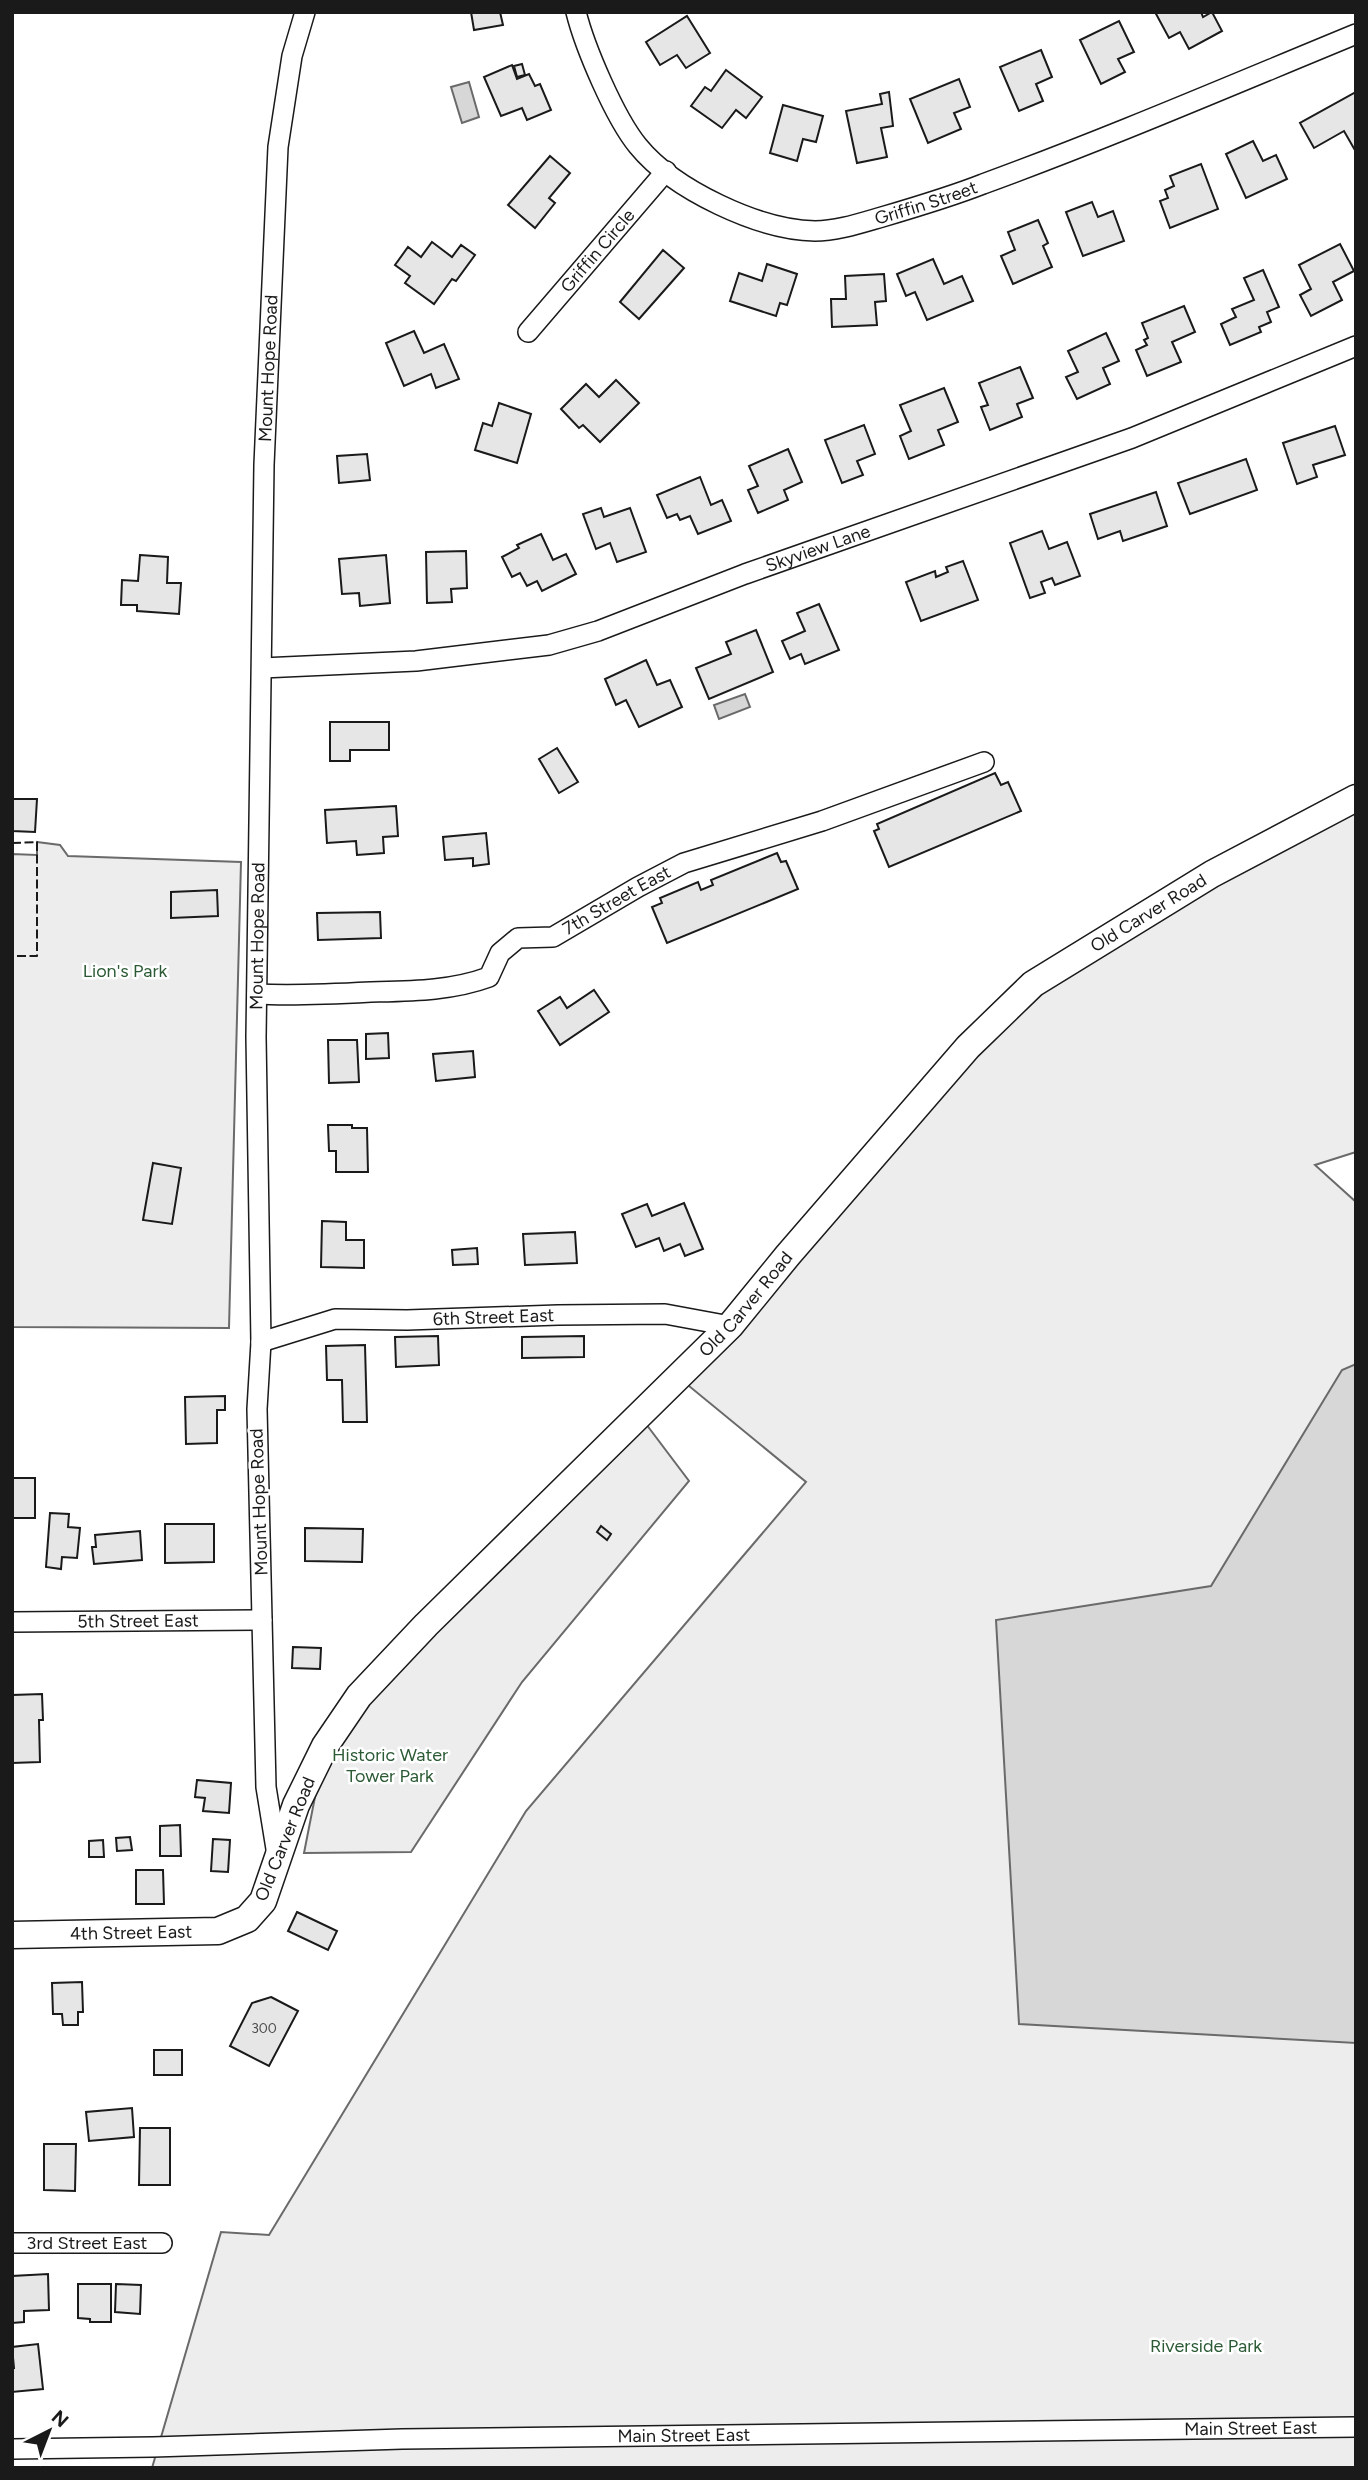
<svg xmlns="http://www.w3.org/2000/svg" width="1368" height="2480" font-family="Figtree,sans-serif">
  <rect width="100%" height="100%" fill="#fff"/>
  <g fill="#ededed" stroke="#6a6a6a" stroke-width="2">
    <polygon points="1356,808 1356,1152 1315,1165 1356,1202 1356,2468 152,2468 221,2232 269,2235 526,1811 806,1482 678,1377 1033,984"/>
    <polygon points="37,842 60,845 68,856 241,862 229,1328 12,1327 12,854 37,855"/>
    <polygon points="640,1416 689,1481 522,1682 411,1852 304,1853 325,1746"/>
  </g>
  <g fill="#d7d7d7" stroke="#6a6a6a" stroke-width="2">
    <polygon points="469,82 479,117 462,123 451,87"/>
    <polygon points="745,694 750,707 719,719 714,705"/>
    <polygon points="1356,1364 1356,2043 1019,2024 996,1620 1211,1586 1342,1370"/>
  </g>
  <g fill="#e6e6e6" stroke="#1a1a1a" stroke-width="2">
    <polygon points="471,12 500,12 503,25 474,30"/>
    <polygon points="1155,12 1201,12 1203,17 1212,12 1222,31 1189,49 1180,32 1169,38"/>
    <polygon points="687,16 710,53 686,68 677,55 660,65 646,42"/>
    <polygon points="1119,21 1134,52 1118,59 1125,72 1101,84 1080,40"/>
    <polygon points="1041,50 1052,77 1036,84 1043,101 1019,111 1000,67"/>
    <polygon points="522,64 525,75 517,77 514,66"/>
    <polygon points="512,65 517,79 529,74 535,86 540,84 551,110 527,120 522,108 501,116 484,77"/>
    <polygon points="726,70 762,97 746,118 736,110 722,128 691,106 705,87 711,91"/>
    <polygon points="959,79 970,107 954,113 961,129 928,143 910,99"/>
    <polygon points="889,92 893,126 881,128 887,157 857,163 846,111 882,104 880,94"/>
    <polygon points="1356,92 1356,152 1344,131 1314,148 1300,123"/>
    <polygon points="783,105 823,116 816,142 803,139 797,161 770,153"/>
    <polygon points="1253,141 1263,161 1276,155 1287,179 1246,198 1226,154"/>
    <polygon points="550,156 570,173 549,198 555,203 535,228 508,205"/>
    <polygon points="1201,164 1218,209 1170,228 1160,201 1168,198 1165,190 1174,186 1170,176"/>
    <polygon points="1092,202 1098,217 1113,211 1124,241 1083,256 1066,212"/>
    <polygon points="1038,220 1048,243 1043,246 1052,267 1013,284 1001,256 1015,250 1008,232"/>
    <polygon points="432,242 452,257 461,245 475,255 456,281 452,279 434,304 405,283 410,276 395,265 408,247 421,257"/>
    <polygon points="1340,244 1354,271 1333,282 1342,300 1311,316 1300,295 1311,289 1299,265"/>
    <polygon points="663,250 684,268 639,319 620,302"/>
    <polygon points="933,259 944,284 962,276 973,301 927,320 915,292 906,296 897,274"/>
    <polygon points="767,264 797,274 787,305 780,303 776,316 730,301 739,273 762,281"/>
    <polygon points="1263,270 1279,307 1267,312 1271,322 1259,327 1261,332 1230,345 1221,324 1236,317 1232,309 1254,300 1244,278"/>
    <polygon points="884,274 886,301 875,302 877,325 832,327 831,299 846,299 845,276"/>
    <polygon points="1184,306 1195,332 1172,342 1181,362 1147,376 1136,350 1147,345 1144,340 1148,338 1142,323"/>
    <polygon points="414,331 424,353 444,344 459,379 436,388 431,374 404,386 386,343"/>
    <polygon points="1106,333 1119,361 1103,368 1110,384 1077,399 1066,377 1078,372 1068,351"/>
    <polygon points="1020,367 1033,398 1017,404 1022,417 990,430 981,407 988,405 979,383"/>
    <polygon points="616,380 639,403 600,442 583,425 579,428 561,409 586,384 599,397"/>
    <polygon points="944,388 958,422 938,430 944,445 909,459 900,436 911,431 900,405"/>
    <polygon points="499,403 531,414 517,463 475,450 483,423 492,426"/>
    <polygon points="864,425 875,454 857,461 863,475 842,483 825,440"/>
    <polygon points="1335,426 1345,455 1313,465 1317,477 1297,484 1283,443"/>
    <polygon points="788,449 802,482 784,490 788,500 758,513 748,490 758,486 749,466"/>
    <polygon points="367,454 370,480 339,483 337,456"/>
    <polygon points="1246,459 1257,490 1190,514 1178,483"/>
    <polygon points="700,477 711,505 722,500 731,521 698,534 690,516 680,520 677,514 667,518 657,495"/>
    <polygon points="1156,492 1167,526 1123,541 1120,531 1098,539 1090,514"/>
    <polygon points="601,508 604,517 630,508 646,552 617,562 610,543 596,549 583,514"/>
    <polygon points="1042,531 1049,549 1067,542 1080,576 1055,585 1052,578 1041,582 1045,593 1030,598 1010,543"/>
    <polygon points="541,534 553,560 566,554 576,574 542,591 537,581 527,586 520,573 512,577 502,557 519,548 517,545"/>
    <polygon points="466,551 467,588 451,589 452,602 427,603 426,552"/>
    <polygon points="140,555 168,557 167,583 181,583 179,614 137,611 137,605 121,605 122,580 138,581"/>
    <polygon points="386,555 390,603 360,606 359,593 342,594 339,559"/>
    <polygon points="963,561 978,600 921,621 906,582 935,571 936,577 948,572 946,567"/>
    <polygon points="819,604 839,650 805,664 801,654 790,659 782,641 805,631 797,613"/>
    <polygon points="756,630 773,672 709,699 696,668 731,654 726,642"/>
    <polygon points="646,660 657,685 670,680 682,707 639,727 626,700 616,705 605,679"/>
    <polygon points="330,722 389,722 389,750 350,750 350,761 330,761"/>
    <polygon points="557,748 578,782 559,793 539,759"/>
    <polygon points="995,773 1001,785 1008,782 1021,811 889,867 874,831 879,829 877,824"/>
    <polygon points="12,799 37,799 35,832 12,831"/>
    <polygon points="396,806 398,836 383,837 384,853 357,855 356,841 327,843 325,810"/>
    <polygon points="486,833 489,864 473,866 473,858 445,860 443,837"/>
    <polygon points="777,853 781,862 786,861 798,889 667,943 652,907 662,903 660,898 698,882 701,890 713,885 711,880"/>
    <polygon points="217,890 218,916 171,918 171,892"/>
    <polygon points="380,912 381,938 318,940 317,913"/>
    <polygon points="594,990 609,1012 560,1045 538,1011 560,997 567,1008"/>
    <polygon points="388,1033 389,1058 366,1059 366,1034"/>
    <polygon points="328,1040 357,1040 359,1082 329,1083"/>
    <polygon points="473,1051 475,1077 436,1081 433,1054"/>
    <polygon points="328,1125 352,1125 352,1128 367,1128 368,1172 336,1172 336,1151 329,1151"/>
    <polygon points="153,1163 181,1168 172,1224 143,1220"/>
    <polygon points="684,1203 703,1249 685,1256 680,1244 664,1251 659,1238 636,1247 622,1214 647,1204 652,1216"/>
    <polygon points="322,1221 346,1222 346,1240 364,1240 364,1268 321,1267"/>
    <polygon points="575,1232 577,1263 525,1265 523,1234"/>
    <polygon points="477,1248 478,1264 453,1265 452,1250"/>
    <polygon points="438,1336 439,1365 396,1367 395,1337"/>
    <polygon points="584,1336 584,1357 522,1358 522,1337"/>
    <polygon points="365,1345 367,1422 343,1422 342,1380 327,1380 326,1346"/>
    <polygon points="225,1396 225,1410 217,1410 217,1443 186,1444 185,1397"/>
    <rect x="12" y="1478" width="23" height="40"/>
    <polygon points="50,1513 69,1514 68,1527 80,1528 77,1558 62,1557 61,1569 46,1567"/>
    <polygon points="165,1524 214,1524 214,1562 165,1563"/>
    <polygon points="601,1526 611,1534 607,1540 597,1532"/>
    <polygon points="305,1528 363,1529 362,1562 305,1561"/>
    <polygon points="140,1531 142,1560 94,1564 92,1547 96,1547 95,1535"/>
    <polygon points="293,1647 321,1648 320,1669 292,1668"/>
    <polygon points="42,1694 43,1720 39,1720 40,1762 12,1763 12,1695"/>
    <polygon points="197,1780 231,1783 229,1813 203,1811 205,1798 195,1797"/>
    <polygon points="180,1825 181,1856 160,1856 160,1826"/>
    <polygon points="130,1837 132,1850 117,1851 116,1838"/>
    <polygon points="213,1839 230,1840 228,1872 211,1871"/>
    <polygon points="103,1840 104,1857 89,1857 89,1841"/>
    <polygon points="136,1870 163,1870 164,1904 136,1904"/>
    <polygon points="297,1912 337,1931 328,1950 288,1931"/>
    <polygon points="82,1982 83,2012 78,2012 78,2025 63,2025 62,2014 53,2014 52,1983"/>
    <polygon points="271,1997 298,2011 269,2066 230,2046 252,2003"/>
    <rect x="154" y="2050" width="28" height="25"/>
    <polygon points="132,2108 134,2137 89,2141 86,2112"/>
    <polygon points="140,2128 170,2128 170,2185 139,2185"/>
    <polygon points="44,2144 76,2144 75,2191 44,2190"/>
    <polygon points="48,2274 49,2310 24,2311 24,2322 12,2323 12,2276"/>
    <polygon points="78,2284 111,2284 111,2322 90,2322 90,2319 78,2318"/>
    <polygon points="116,2284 141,2285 140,2314 115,2312"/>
    <polygon points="38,2344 43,2389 12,2392 12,2368 14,2368 12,2347"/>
  </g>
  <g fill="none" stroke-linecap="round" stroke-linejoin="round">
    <g stroke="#1a1a1a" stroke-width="22">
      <g id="street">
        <path id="s1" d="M576,12c9,36 39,106 62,134 36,44 121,84 177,85 22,0 46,-8 67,-14 34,-10 68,-20 101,-33 126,-46 249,-99 373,-150"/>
        <path id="s2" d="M528,332l138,-161"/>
        <path id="s3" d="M262,668l154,-7 133,-16 49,-14 147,-57 387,-136 224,-92"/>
        <path id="s4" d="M257,994c38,2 76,0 114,-2 40,-1 80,-1 118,-15l11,-24 18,-15 35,-1 85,-50 46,-24 138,-42 162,-59"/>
        <path id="s5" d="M261,1342l74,-23 72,1 151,-5 107,-1 65,12"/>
        <path id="s6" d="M12,1622l250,-2"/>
        <path id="s7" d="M277,1855l-11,-68 -9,-378 4,-67 -5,-305 8,-572 14,-318 14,-91 13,-44"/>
        <path id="s8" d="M12,2243h150"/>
        <path id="s9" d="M12,2449l141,-2 249,-8 954,-12"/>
      </g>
    </g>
    <g stroke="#1a1a1a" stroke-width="29">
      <g id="secondary">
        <path id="s10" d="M12,1935l206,-4 29,-12 16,-18 33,-96 29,-59 34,-50 67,-71 304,-299 58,-71 180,-208 65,-63 179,-110 144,-76"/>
      </g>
    </g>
    <use href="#street" stroke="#fff" stroke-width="19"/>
    <use href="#secondary" stroke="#fff" stroke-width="26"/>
    <polyline stroke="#1a1a1a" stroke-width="2" stroke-dasharray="9 3.5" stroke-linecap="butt" points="12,843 37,842 37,956 12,956"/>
  </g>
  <g text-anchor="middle" stroke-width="5" stroke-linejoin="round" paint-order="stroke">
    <g font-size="14" fill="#4d4d4d">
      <text x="264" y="2033">300</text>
    </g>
    <g font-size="18" fill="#1a1a1a" stroke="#fff">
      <text dy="6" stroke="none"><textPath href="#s1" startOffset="464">Griffin Street</textPath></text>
      <text dy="6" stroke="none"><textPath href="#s2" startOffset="107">Griffin Circle</textPath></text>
      <text dy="6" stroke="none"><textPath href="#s7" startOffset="1488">Mount Hope Road</textPath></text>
      <text dy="6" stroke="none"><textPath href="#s3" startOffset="574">Skyview Lane</textPath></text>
      <text dy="6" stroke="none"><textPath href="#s4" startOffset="392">7th Street East</textPath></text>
      <text dy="6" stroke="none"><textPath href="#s10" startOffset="1606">Old Carver Road</textPath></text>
      <text dy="6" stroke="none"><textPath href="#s7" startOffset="920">Mount Hope Road</textPath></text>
      <text dy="6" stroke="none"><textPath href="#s10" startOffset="1040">Old Carver Road</textPath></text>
      <text dy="6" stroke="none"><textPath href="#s5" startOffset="236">6th Street East</textPath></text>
      <text transform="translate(259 1502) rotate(-92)" y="6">Mount Hope Road</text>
      <text dy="6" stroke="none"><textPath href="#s6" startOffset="126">5th Street East</textPath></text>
      <text transform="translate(285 1839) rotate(-68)" y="6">Old Carver Road</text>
      <text dy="6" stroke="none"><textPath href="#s10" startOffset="119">4th Street East</textPath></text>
      <text dy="6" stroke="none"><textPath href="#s8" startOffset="75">3rd Street East</textPath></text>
      <text dy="6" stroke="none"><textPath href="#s9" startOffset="1239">Main Street East</textPath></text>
      <text dy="6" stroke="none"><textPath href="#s9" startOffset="672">Main Street East</textPath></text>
    </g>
    <g font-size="18" fill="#2b5a34" stroke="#fff">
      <text x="125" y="977">Lion's Park</text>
      <text x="390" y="1761">Historic Water<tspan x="390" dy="21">Tower Park</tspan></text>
      <text x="1206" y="2352">Riverside Park</text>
    </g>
  </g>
  <rect width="1368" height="2480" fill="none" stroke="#1a1a1a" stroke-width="28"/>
  <g transform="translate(49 2431) rotate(42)" stroke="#ffffff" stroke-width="5" paint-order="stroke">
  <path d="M0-5L12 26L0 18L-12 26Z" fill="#1a1a1a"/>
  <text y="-10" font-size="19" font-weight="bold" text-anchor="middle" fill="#1a1a1a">N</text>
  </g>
</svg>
